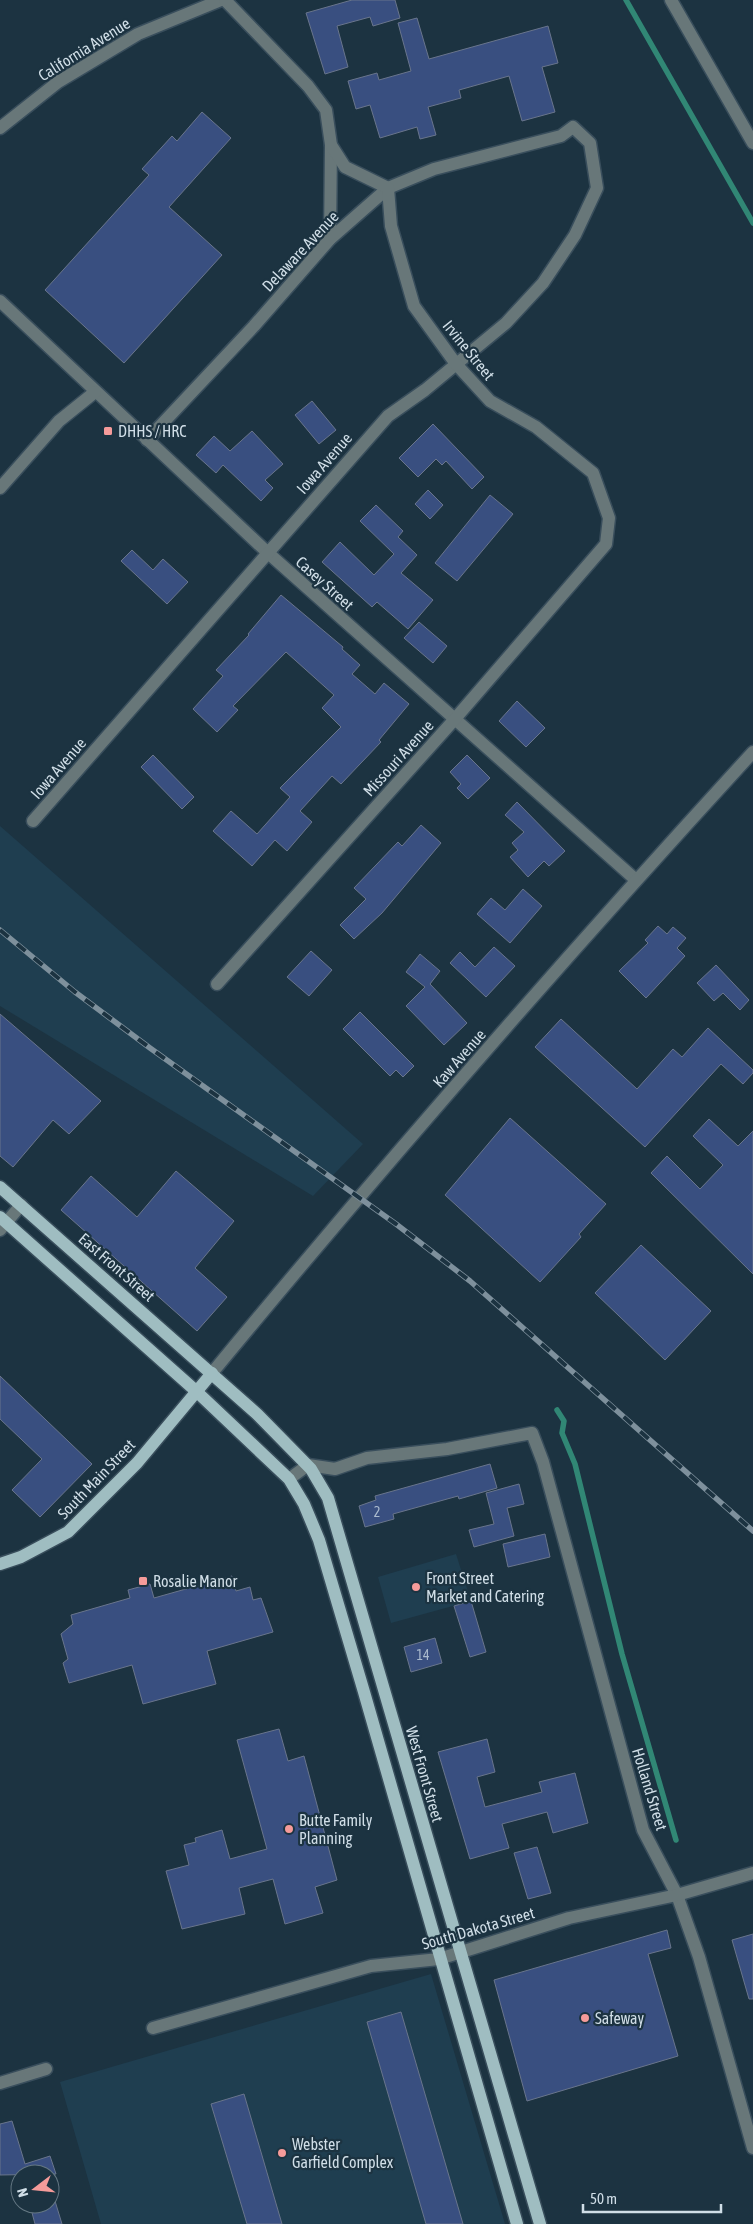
<svg xmlns="http://www.w3.org/2000/svg" width="753" height="2224" font-family="'Asap Condensed',sans-serif">
  <rect width="100%" height="100%" fill="#1c3341"/>
  <g fill="#1f3e50">
    <polygon points="0,826 363,1144 313,1196 0,1006"/>
    <polygon points="456,1554 471,1601 391,1623 378,1577"/>
    <polygon points="431,1974 505,2224 101,2224 60,2082"/>
  </g>
  <g fill="none" stroke-linecap="round" stroke-linejoin="round">
    <g stroke="#318775" stroke-width="5.5">
      <polyline points="626,0 753,223"/>
      <polyline points="557,1410 564,1421 562,1433 575,1464 622,1654 676,1840"/>
    </g>
  </g>
  <g fill="#394f80" stroke="#69758c">
    <polygon points="352,0 395,0 400,18 373,26 370,17 337,26 348,67 325,74 306,13"/>
    <polygon points="417,18 429,59 548,26 558,63 542,67 555,112 522,121 509,76 459,90 461,98 428,107 436,135 420,139 417,127 380,138 370,105 356,109 348,81 377,73 379,80 411,71 398,23"/>
    <polygon points="202,112 231,138 169,207 222,255 124,363 45,290 149,175 142,169 172,136 177,141"/>
    <polygon points="312,401 336,430 319,444 295,415"/>
    <polygon points="433,424 484,477 472,489 446,461 442,465 436,459 418,477 399,458"/>
    <polygon points="252,431 283,464 265,480 273,488 261,501 223,465 216,473 196,455 214,436 230,451"/>
    <polygon points="428,490 443,505 430,519 415,504"/>
    <polygon points="490,495 513,514 457,581 435,563"/>
    <polygon points="376,505 403,531 398,537 417,555 401,573 433,600 408,629 377,602 372,607 322,562 340,542 374,575 394,554 360,521"/>
    <polygon points="132,550 153,570 163,559 188,582 167,604 121,561"/>
    <polygon points="281,595 343,647 342,649 360,665 352,674 375,694 384,683 409,704 379,740 381,742 341,784 332,776 300,811 312,822 287,851 275,840 252,866 213,831 231,811 257,834 290,797 280,788 341,727 322,708 334,695 286,652 233,706 238,710 217,732 193,709 223,676 216,670 249,635 248,634"/>
    <polygon points="419,622 447,646 433,663 404,638"/>
    <polygon points="517,701 545,728 526,747 499,721"/>
    <polygon points="153,755 194,797 182,809 141,767"/>
    <polygon points="467,755 490,778 468,799 457,788 461,784 450,772"/>
    <polygon points="517,802 565,851 549,866 544,861 528,877 510,857 518,850 512,843 524,832 505,815"/>
    <polygon points="421,825 441,843 382,913 354,939 340,925 366,899 354,888 398,842 402,846"/>
    <polygon points="523,889 542,906 510,943 477,914 491,898 505,910"/>
    <polygon points="658,926 667,934 673,927 686,938 677,948 685,956 646,998 619,971 648,943 645,940"/>
    <polygon points="494,947 515,966 486,997 450,963 460,952 475,967"/>
    <polygon points="311,951 332,970 309,996 287,977"/>
    <polygon points="420,954 440,971 430,984 467,1023 444,1045 406,1006 425,987 406,972"/>
    <polygon points="716,965 749,1000 740,1010 723,993 714,1001 697,983"/>
    <polygon points="360,1012 414,1066 403,1077 396,1070 390,1076 343,1029"/>
    <polygon points="0,1014 101,1101 69,1134 53,1120 13,1167 0,1156"/>
    <polygon points="561,1019 637,1089 673,1049 682,1057 708,1028 753,1070 753,1073 743,1084 721,1064 645,1147 535,1047"/>
    <polygon points="510,1118 606,1204 579,1234 581,1237 540,1282 445,1195"/>
    <polygon points="709,1119 738,1146 753,1131 753,1274 651,1173 667,1156 700,1189 723,1165 693,1136"/>
    <polygon points="176,1171 234,1221 195,1268 227,1297 197,1331 61,1210 91,1176 137,1217"/>
    <polygon points="641,1245 711,1311 665,1360 595,1293"/>
    <polygon points="0,1376 92,1464 40,1517 12,1490 42,1459 0,1419"/>
    <polygon points="490,1464 497,1488 459,1499 458,1496 393,1514 394,1519 365,1527 359,1506 376,1500 375,1496"/>
    <polygon points="519,1484 524,1504 507,1508 514,1536 474,1547 469,1530 494,1524 486,1493"/>
    <polygon points="545,1534 550,1557 508,1567 503,1544"/>
    <polygon points="232,1576 236,1591 250,1587 253,1600 261,1598 273,1632 207,1651 216,1684 143,1704 132,1665 69,1683 63,1663 68,1659 61,1634 73,1624 71,1615 130,1598 128,1590 150,1584 154,1598"/>
    <polygon points="471,1601 486,1652 470,1657 454,1606"/>
    <polygon points="435,1638 442,1663 411,1672 404,1647"/>
    <polygon points="279,1729 288,1761 304,1756 337,1880 315,1887 323,1913 285,1924 273,1879 239,1888 245,1914 182,1929 166,1871 189,1865 184,1845 196,1842 195,1838 222,1830 230,1859 267,1849 237,1740"/>
    <polygon points="487,1739 495,1772 477,1777 485,1807 542,1792 539,1782 575,1773 588,1823 553,1833 547,1812 502,1824 509,1848 470,1859 438,1752"/>
    <polygon points="537,1847 551,1893 528,1899 514,1853"/>
    <polygon points="667,1930 671,1948 648,1954 678,2056 527,2101 494,1980"/>
    <polygon points="753,1934 753,1999 749,1999 732,1940"/>
    <polygon points="401,2012 463,2224 426,2224 367,2022"/>
    <polygon points="244,2094 282,2224 247,2224 211,2104"/>
    <polygon points="12,2121 25,2164 50,2156 56,2174 0,2175 0,2124"/>
    <polygon points="55,2201 62,2224 35,2224 31,2209"/>
  </g>
  <g fill="none" stroke-linecap="round" stroke-linejoin="round">
    <g stroke="#394e5c" stroke-width="15">
      <g id="minor">
        <polyline points="671,0 753,143"/>
        <polyline points="0,128 58,82 138,34 221,0"/>
        <polyline points="330,239 331,145"/>
        <polyline points="0,301 267,552 636,880"/>
        <polyline points="0,488 59,421 95,392"/>
        <polyline points="33,821 388,416 425,390 506,323 543,283 575,235 597,188 590,143 573,127 561,136 434,169 388,188 330,239 254,326 147,440"/>
        <polyline points="217,984 454,720 606,544 609,518 593,473 536,427 490,401 456,364 414,306 391,226 388,188 345,167 331,145 326,110 308,86 225,0"/>
        <polyline points="0,1230 21,1205"/>
        <path d="M212,1373c175,-212 356,-419 541,-621"/>
        <polyline points="289,1479 308,1465 335,1469 367,1458 447,1449 532,1433 543,1462 643,1830 677,1895 699,1957 753,2148"/>
        <polyline points="153,2028 371,1966 439,1959 569,1918 677,1895 753,1873"/>
        <polyline points="0,2083 46,2069"/>
      </g>
    </g>
    <g stroke="#394e5c" stroke-width="15">
      <g id="major">
        <polyline points="0,1187 257,1414 311,1469 328,1498 540,2224"/>
        <polyline points="0,1217 196,1391 289,1479 304,1504 319,1540 364,1692 517,2224"/>
        <polyline points="0,1564 21,1557 68,1532 137,1463 212,1373"/>
      </g>
    </g>
    <use href="#minor" stroke="#687779" stroke-width="12"/>
    <use href="#major" stroke="#9fbdc1" stroke-width="12"/>
    <g stroke="#7e909c" stroke-width="5.5">
      <polyline id="rail" points="0,930 75,992 150,1048 396,1224 470,1281 753,1531"/>
    </g>
    <use href="#rail" stroke="#1c3341" stroke-width="4" stroke-dasharray="11" stroke-linecap="butt"/>
  </g>
  <g fill="#f59b9a" stroke="#1c3341" stroke-width="2">
    <rect x="103" y="426" width="10" height="10" rx="2.5"/>
    <rect x="138" y="1576" width="10" height="10" rx="2.5"/>
    <circle cx="416" cy="1587" r="5"/>
    <circle cx="289" cy="1829" r="5"/>
    <circle cx="585" cy="2018" r="5"/>
    <circle cx="282" cy="2153" r="5"/>
  </g>
  <g text-anchor="middle" stroke-width="4.5" stroke-linejoin="round" paint-order="stroke">
    <g font-size="14" fill="#aabacd">
      <text x="377" y="1517">2</text>
      <text x="423" y="1660">14</text>
    </g>
    <g font-size="16" fill="#d0dee7" stroke="#1c3341">
      <text transform="translate(84 49) rotate(-32)" y="6">California Avenue</text>
      <text transform="translate(300 251) rotate(-47)" y="6">Delaware Avenue</text>
      <text transform="translate(469 350) rotate(51)" y="6">Irvine Street</text>
      <text transform="translate(324 463) rotate(-49)" y="6">Iowa Avenue</text>
      <text transform="translate(325 583) rotate(42)" y="6">Casey Street</text>
      <text transform="translate(398 758) rotate(-48)" y="6">Missouri Avenue</text>
      <text transform="translate(58 768) rotate(-49)" y="6">Iowa Avenue</text>
      <text transform="translate(459 1058) rotate(-49)" y="6">Kaw Avenue</text>
      <text transform="translate(117 1267) rotate(41)" y="6">East Front Street</text>
      <text transform="translate(96 1479) rotate(-46)" y="6">South Main Street</text>
      <text transform="translate(425 1774) rotate(74)" y="6">West Front Street</text>
      <text transform="translate(650 1789) rotate(73)" y="6">Holland Street</text>
      <text transform="translate(478 1928) rotate(-16)" y="6">South Dakota Street</text>
    </g>
    <g font-size="16" fill="#d0dee7" stroke="#1c3341" text-anchor="start">
      <text x="118" y="437">DHHS / HRC</text>
      <text x="426" y="1584">Front Street<tspan x="426" dy="18">Market and Catering</tspan></text>
      <text x="153" y="1587">Rosalie Manor</text>
      <text x="299" y="1826">Butte Family<tspan x="299" dy="18">Planning</tspan></text>
      <text x="595" y="2024">Safeway</text>
      <text x="292" y="2150">Webster<tspan x="292" dy="18">Garfield Complex</tspan></text>
    </g>
  </g>
  <g transform="translate(35 2189) rotate(254)"><circle r="24" fill="#1c3341" stroke="#647783"/>
  <path d="M0-4L9 19L0 12L-9 19Z" fill="#f59b9a"/>
  <text y="-8" font-size="14" font-weight="bold" text-anchor="middle" fill="#d0dee7">N</text>
  </g>
  <path d="M583 2204v8h138v-8" fill="none" stroke="#d0dee7" stroke-width="2.5"/>
  <text x="590" y="2204" font-size="15" fill="#d0dee7" stroke="#1c3341" stroke-width="4" paint-order="stroke">50 m</text>
</svg>
